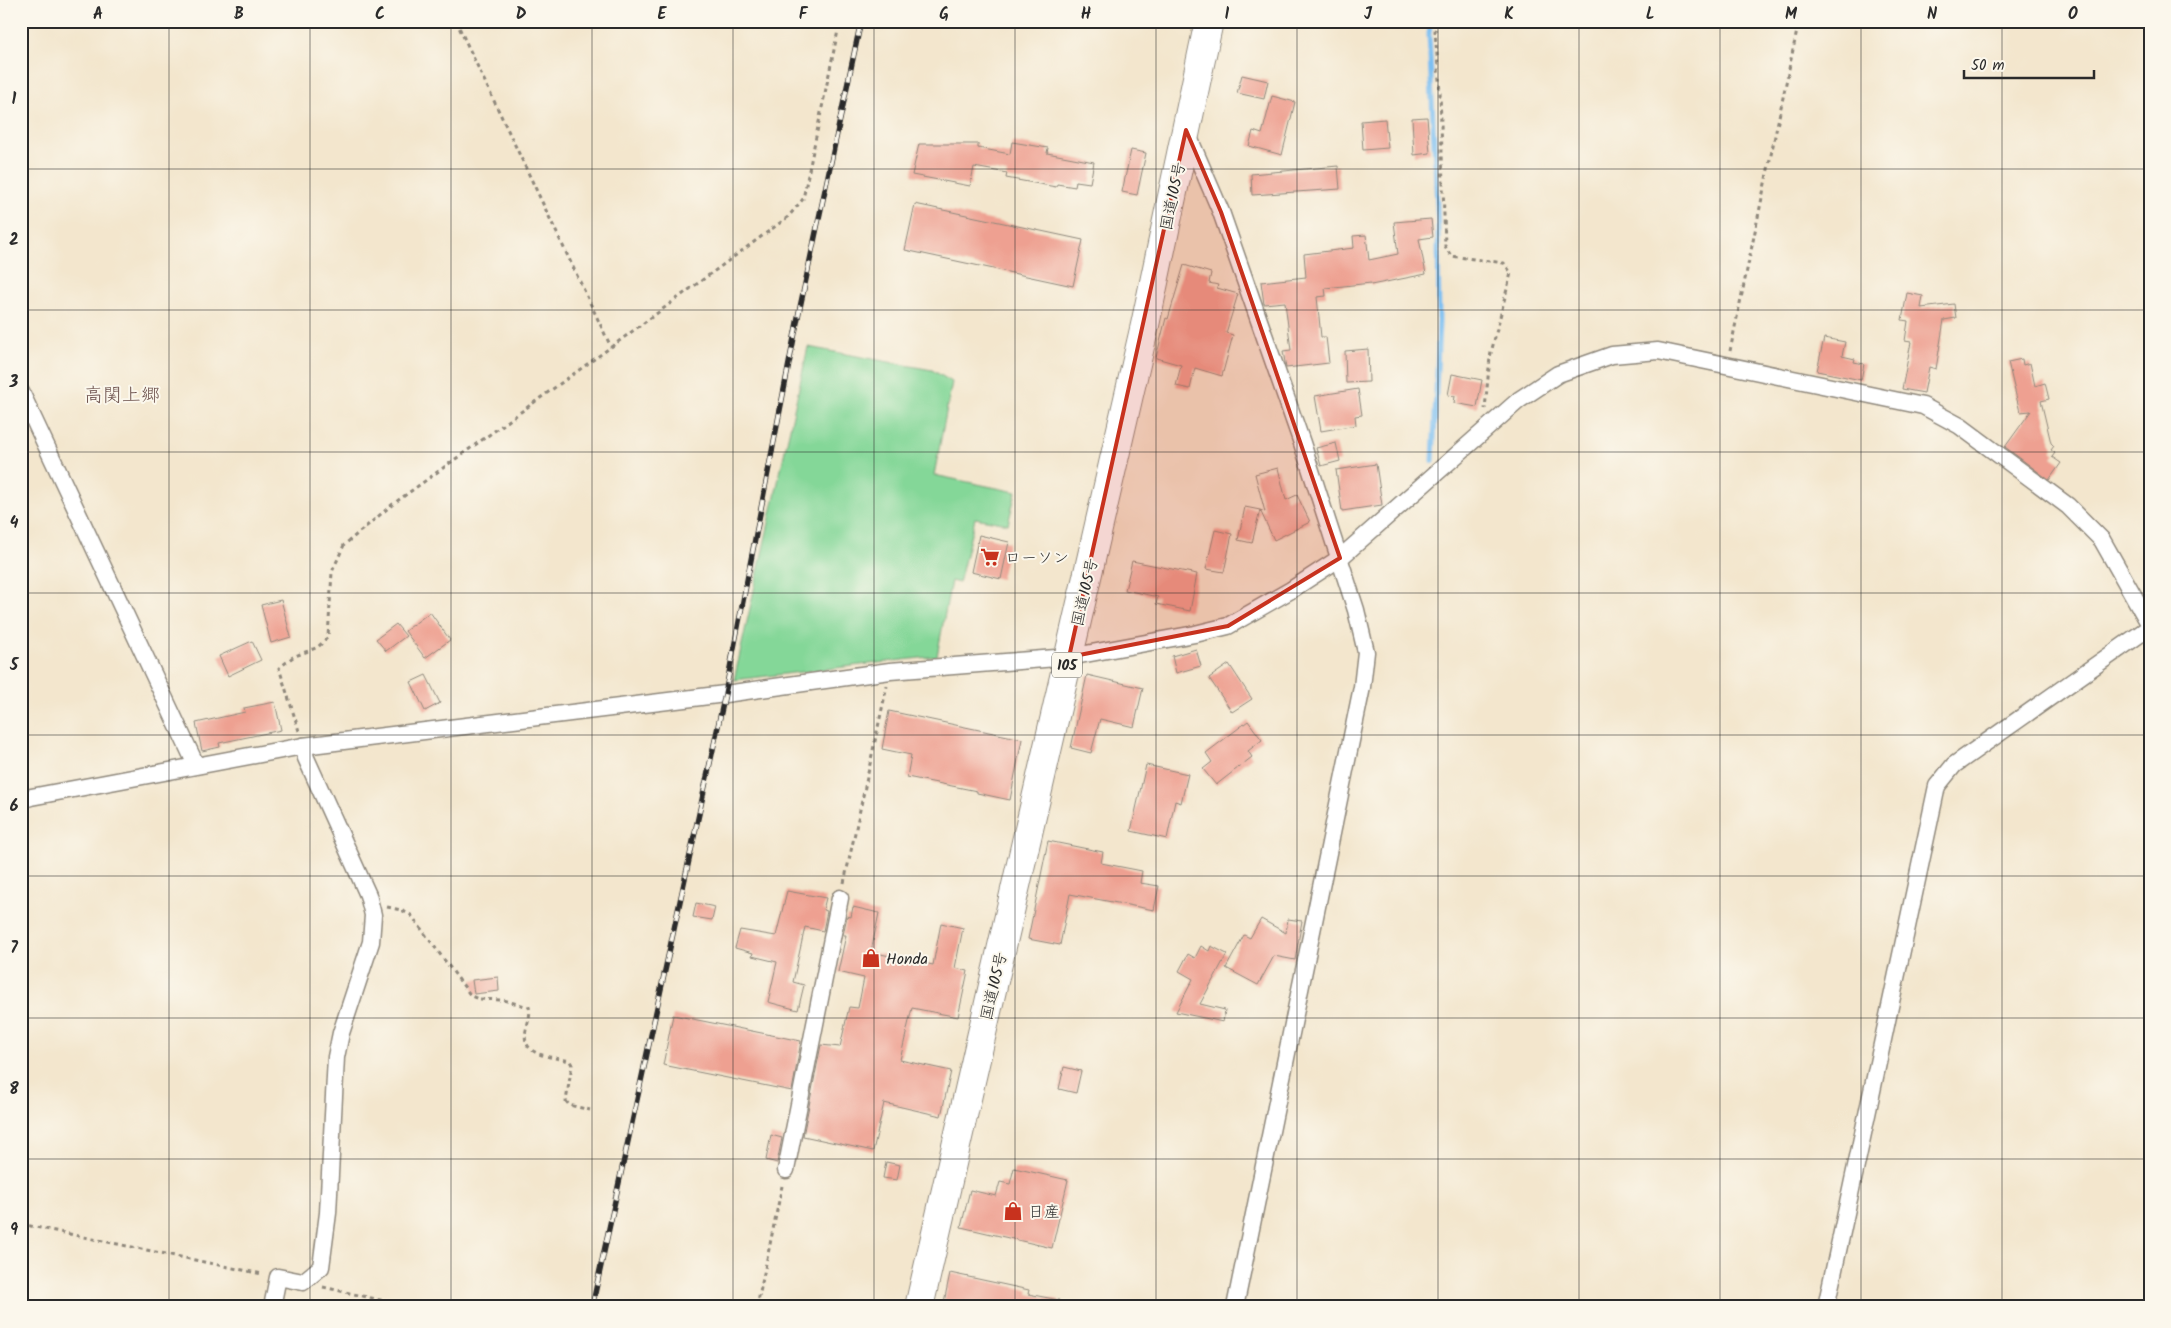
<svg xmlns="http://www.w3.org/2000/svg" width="2171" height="1328" font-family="Kalam,'Klee One',sans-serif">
  <rect width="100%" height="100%" fill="#fbf7ec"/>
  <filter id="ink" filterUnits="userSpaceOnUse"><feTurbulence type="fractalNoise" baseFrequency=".02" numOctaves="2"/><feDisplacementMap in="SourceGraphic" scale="10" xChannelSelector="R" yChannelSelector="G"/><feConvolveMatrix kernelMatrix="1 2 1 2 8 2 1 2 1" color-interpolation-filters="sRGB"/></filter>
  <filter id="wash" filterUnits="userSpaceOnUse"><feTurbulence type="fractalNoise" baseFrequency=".0096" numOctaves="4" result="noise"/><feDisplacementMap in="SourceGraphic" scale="20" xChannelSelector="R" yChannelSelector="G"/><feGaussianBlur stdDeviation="1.12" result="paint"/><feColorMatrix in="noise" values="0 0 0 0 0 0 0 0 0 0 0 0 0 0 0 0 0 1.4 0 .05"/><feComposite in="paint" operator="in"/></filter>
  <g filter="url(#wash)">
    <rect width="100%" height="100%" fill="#f3e6cd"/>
    <polygon fill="#84d798" stroke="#588162" points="808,347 932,370 952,382 934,475 1016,492 1008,524 975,518 959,583 951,581 937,656 734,680"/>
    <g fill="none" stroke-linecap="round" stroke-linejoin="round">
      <polyline stroke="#7cbff2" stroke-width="5" points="1431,21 1429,34 1438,229 1439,323 1433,461"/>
    </g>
    <g id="blocks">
      <g fill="#eea091">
        <polygon points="1242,75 1268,81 1264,99 1237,93"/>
        <polygon points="1272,96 1295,102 1282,155 1249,146 1253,131 1262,134"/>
        <polygon points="1427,117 1430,153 1414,155 1412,118"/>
        <polygon points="1385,119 1388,148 1363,150 1361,121"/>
        <polygon points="1012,142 1048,148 1047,153 1094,162 1090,183 1076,181 1075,187 1057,184 1056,187 1006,178 1007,173 974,167 970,186 912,175 919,144 978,144 978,148 1010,154"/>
        <polygon points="1131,150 1146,153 1137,195 1122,192"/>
        <polygon points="1338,166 1340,189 1252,195 1251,174"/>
        <polygon points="915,204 1083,240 1073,286 905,250"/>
        <polygon points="1431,219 1433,237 1419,239 1426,274 1371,285 1371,283 1325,288 1326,296 1317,297 1321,337 1326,337 1329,363 1286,368 1283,351 1291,350 1285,302 1264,304 1261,282 1306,277 1304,254 1354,248 1353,236 1366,235 1369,260 1398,254 1394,222"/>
        <polygon points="1184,265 1211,273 1209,283 1218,285 1217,288 1238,294 1226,333 1233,335 1222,376 1195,368 1190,389 1176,386 1181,365 1156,358 1166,318 1168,319"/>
        <polygon points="1907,293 1923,296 1921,308 1954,304 1956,318 1944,320 1936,369 1929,367 1924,393 1902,389 1911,342 1905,341 1908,321 1902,320"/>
        <polygon points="1824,338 1845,342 1842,356 1855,359 1854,362 1864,364 1861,380 1817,371"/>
        <polygon points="1368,349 1369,382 1346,383 1345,351"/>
        <polygon points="2022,359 2023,365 2030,363 2035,386 2045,383 2049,399 2041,401 2051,443 2054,446 2051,450 2055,453 2052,457 2061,463 2049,480 2005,447 2031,411 2020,412 2008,362"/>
        <polygon points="1452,374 1482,380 1477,407 1454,403 1455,396 1448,395"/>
        <polygon points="1358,389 1362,415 1355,416 1356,425 1321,431 1315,396"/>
        <polygon points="1336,443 1340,461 1321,466 1316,448"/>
        <polygon points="1376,464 1382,505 1342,511 1336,470"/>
        <polygon points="1278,468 1286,500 1297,495 1310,522 1274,540 1260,510 1265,512 1255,474"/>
        <polygon points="1245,507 1260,510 1252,543 1238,540"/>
        <polygon points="1215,530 1232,534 1224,572 1206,569"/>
        <polygon points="979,535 1009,542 1001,579 971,572"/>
        <polygon points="1132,561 1197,574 1190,611 1156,604 1158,597 1125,590"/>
        <polygon points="281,600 291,637 271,643 261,605"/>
        <polygon points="430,612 450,640 425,658 405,631"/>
        <polygon points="396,624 406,636 386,651 376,639"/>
        <polygon points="252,641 261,660 228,676 219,656"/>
        <polygon points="1196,649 1201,666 1176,673 1172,656"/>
        <polygon points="1229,664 1252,699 1232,712 1209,678"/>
        <polygon points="426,675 440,703 425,711 411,682"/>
        <polygon points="1087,675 1143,688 1134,727 1100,719 1091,753 1071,748"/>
        <polygon points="275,702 281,730 219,743 220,747 202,751 196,723 245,712 244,708"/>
        <polygon points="889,711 1022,739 1010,800 977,793 977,791 907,777 911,755 882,749"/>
        <polygon points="1248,721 1262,740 1248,751 1252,757 1216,785 1203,769 1212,762 1206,753"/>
        <polygon points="1146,765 1188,774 1181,803 1175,801 1167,839 1131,831"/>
        <polygon points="1048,841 1103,852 1101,863 1142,871 1140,883 1159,886 1154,910 1070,894 1060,945 1028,939"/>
        <polygon points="787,891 826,898 823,910 827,911 823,931 805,927 793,982 804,985 798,1010 768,1002 777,962 752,956 753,953 735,948 740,930 776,936"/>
        <polygon points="696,903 715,907 712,920 693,917"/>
        <polygon points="853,907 879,913 871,952 933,965 941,923 963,928 955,968 968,971 958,1017 912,1008 900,1060 951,1071 941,1116 884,1103 873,1151 803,1136 821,1045 840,1047 849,1007 858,1008 864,978 838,972 846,935 843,935 847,916 851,917"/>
        <polygon points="1261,919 1286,933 1288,919 1302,921 1295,960 1274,956 1258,985 1226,968 1244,935 1250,938"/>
        <polygon points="1201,946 1209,951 1211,946 1227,954 1200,1004 1225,1010 1223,1022 1176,1012 1193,979 1179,971 1188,954 1195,958"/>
        <polygon points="498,977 499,991 474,994 472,980"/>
        <polygon points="673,1015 801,1041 792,1091 663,1065"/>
        <polygon points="1064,1067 1081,1071 1076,1093 1059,1089"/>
        <polygon points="771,1135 782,1138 777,1163 766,1160"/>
        <polygon points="886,1162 900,1165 897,1180 883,1178"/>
        <polygon points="1014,1168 1068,1180 1052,1248 961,1227 970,1190 996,1196 1000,1182 1010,1184"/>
        <polygon points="950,1273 1029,1290 1028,1294 1059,1300 1059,1307 943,1307"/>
      </g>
    </g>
  </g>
  <g filter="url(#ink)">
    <use href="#blocks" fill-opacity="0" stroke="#8f887c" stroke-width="1"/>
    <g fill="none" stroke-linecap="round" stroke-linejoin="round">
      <g stroke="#8f887c" stroke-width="19">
        <g id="minor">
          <polyline points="1187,133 1221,212 1302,443 1356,610 1366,652 1362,687 1235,1307"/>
          <polyline points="21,392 196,765"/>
          <polyline points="21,800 31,797 303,746 725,694 890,671 1069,657 1195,634 1228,626 1291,590 1340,558 1519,400 1558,374 1612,355 1658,351 1923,406 1960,426 2068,506 2102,540 2150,625"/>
          <polyline points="786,1170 840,898"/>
          <polyline points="272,1307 278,1277 303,1282 321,1267 328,1213 336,1057 341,1033 371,942 373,915 368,895 306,758 303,746"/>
          <polyline points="1826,1307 1937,786 1954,765 2150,627"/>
        </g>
      </g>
      <g stroke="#8f887c" stroke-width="30">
        <polyline id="trunk" points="919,1307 1145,325 1209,21"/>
      </g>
      <g stroke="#8f887c" stroke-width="3" stroke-dasharray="4 4" stroke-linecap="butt">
        <polyline points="456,21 611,347"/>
        <polyline points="1437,21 1435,31 1440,92 1445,246 1451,256 1504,263 1511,273 1490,357 1485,409"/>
        <polyline points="1730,351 1799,21"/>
        <polyline points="299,731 279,668 293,657 318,647 328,637 332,572 344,545 393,504 611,347 788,217 803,199 840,21"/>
        <polyline points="844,883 887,686"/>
        <path d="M387,907l14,3 10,5 60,81 7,3 25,1 26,7c2,7 -1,15 -3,23 -6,27 25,26 44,31l2,4 -6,36 3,4 21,5"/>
        <polyline points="21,1224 262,1274"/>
        <polyline points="323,1287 411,1307"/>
        <polyline points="757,1307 782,1186"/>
      </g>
      <use href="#minor" stroke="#fff" stroke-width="16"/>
      <use href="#trunk" stroke="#fff" stroke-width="28"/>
      <g stroke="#2b2b2b" stroke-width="5.5">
        <polyline id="rail" points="592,1307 725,694 799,312 861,21"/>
      </g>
      <use href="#rail" stroke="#fbf7ec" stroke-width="4" stroke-dasharray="11" stroke-linecap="butt"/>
    </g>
  </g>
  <path fill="#c8321e" fill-opacity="0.2" stroke="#c8321e" stroke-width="4" stroke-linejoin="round" d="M1186,130l35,82 119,346 -112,68 -159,31z"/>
  <path fill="none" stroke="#2b2b2b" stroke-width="1" stroke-opacity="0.55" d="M169,21v1286M310,21v1286M451,21v1286M592,21v1286M733,21v1286M874,21v1286M1015,21v1286M1156,21v1286M1297,21v1286M1438,21v1286M1579,21v1286M1720,21v1286M1861,21v1286M2002,21v1286M21,169h2129M21,310h2129M21,452h2129M21,593h2129M21,735h2129M21,876h2129M21,1018h2129M21,1159h2129"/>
  <defs>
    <g id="supermarket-bare" transform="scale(1.5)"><path d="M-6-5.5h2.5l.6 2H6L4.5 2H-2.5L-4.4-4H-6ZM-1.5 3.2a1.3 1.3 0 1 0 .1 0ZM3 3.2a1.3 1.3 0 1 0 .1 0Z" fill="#c8321e" stroke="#fbf7ec" stroke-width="2.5" paint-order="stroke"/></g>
    <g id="shop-bare" transform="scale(1.5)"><path d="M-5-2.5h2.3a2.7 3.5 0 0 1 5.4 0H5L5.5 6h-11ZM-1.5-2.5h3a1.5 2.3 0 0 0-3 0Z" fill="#c8321e" stroke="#fbf7ec" stroke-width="2.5" paint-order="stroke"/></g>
  </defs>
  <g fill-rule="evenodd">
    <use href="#supermarket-bare" x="990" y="557"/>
    <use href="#shop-bare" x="871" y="958"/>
    <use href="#shop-bare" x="1013" y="1211"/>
  </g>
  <g text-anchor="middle" stroke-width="4" stroke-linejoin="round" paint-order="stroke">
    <rect fill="#fbf7ec" stroke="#696865" stroke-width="1" x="1052" y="652.5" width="30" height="25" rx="4"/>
    <g font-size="15" font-weight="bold" fill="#2b2b2b">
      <text x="1067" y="670">105</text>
    </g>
    <g font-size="16" fill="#2b2b2b" stroke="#fbf7ec">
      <text transform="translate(1172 196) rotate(-78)" y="6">国道105号</text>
      <text transform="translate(1084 592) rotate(-77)" y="6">国道105号</text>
      <text transform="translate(993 986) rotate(-77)" y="6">国道105号</text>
    </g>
    <g font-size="16" fill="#2b2b2b" stroke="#fbf7ec" text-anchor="start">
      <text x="1005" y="563">ローソン</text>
      <text x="886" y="964">Honda</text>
      <text x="1028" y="1217">日産</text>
    </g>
    <g font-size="19" fill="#6f544f" stroke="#fbf7ec">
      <text x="122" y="401">高関上郷</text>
    </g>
  </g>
  <rect width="2171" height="1328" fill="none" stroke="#fbf7ec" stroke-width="55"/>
  <path d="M1964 70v8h130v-8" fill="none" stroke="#2b2b2b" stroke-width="2.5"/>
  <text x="1971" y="70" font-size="15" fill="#2b2b2b" stroke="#fbf7ec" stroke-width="4" paint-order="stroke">50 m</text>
  <rect x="28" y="28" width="2116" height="1272" fill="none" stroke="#2b2b2b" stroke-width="2"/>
  <g font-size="16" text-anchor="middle" font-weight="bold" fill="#2b2b2b">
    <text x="98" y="19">A</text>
    <text x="239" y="19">B</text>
    <text x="380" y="19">C</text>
    <text x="521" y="19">D</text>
    <text x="662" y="19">E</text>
    <text x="803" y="19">F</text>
    <text x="944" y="19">G</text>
    <text x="1086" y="19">H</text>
    <text x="1227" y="19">I</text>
    <text x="1368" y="19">J</text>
    <text x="1509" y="19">K</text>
    <text x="1650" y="19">L</text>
    <text x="1791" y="19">M</text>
    <text x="1932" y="19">N</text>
    <text x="2073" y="19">O</text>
    <text x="14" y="104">1</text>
    <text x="14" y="245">2</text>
    <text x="14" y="387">3</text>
    <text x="14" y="528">4</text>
    <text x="14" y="670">5</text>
    <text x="14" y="811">6</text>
    <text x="14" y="953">7</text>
    <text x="14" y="1094">8</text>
    <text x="14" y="1235">9</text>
  </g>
</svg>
